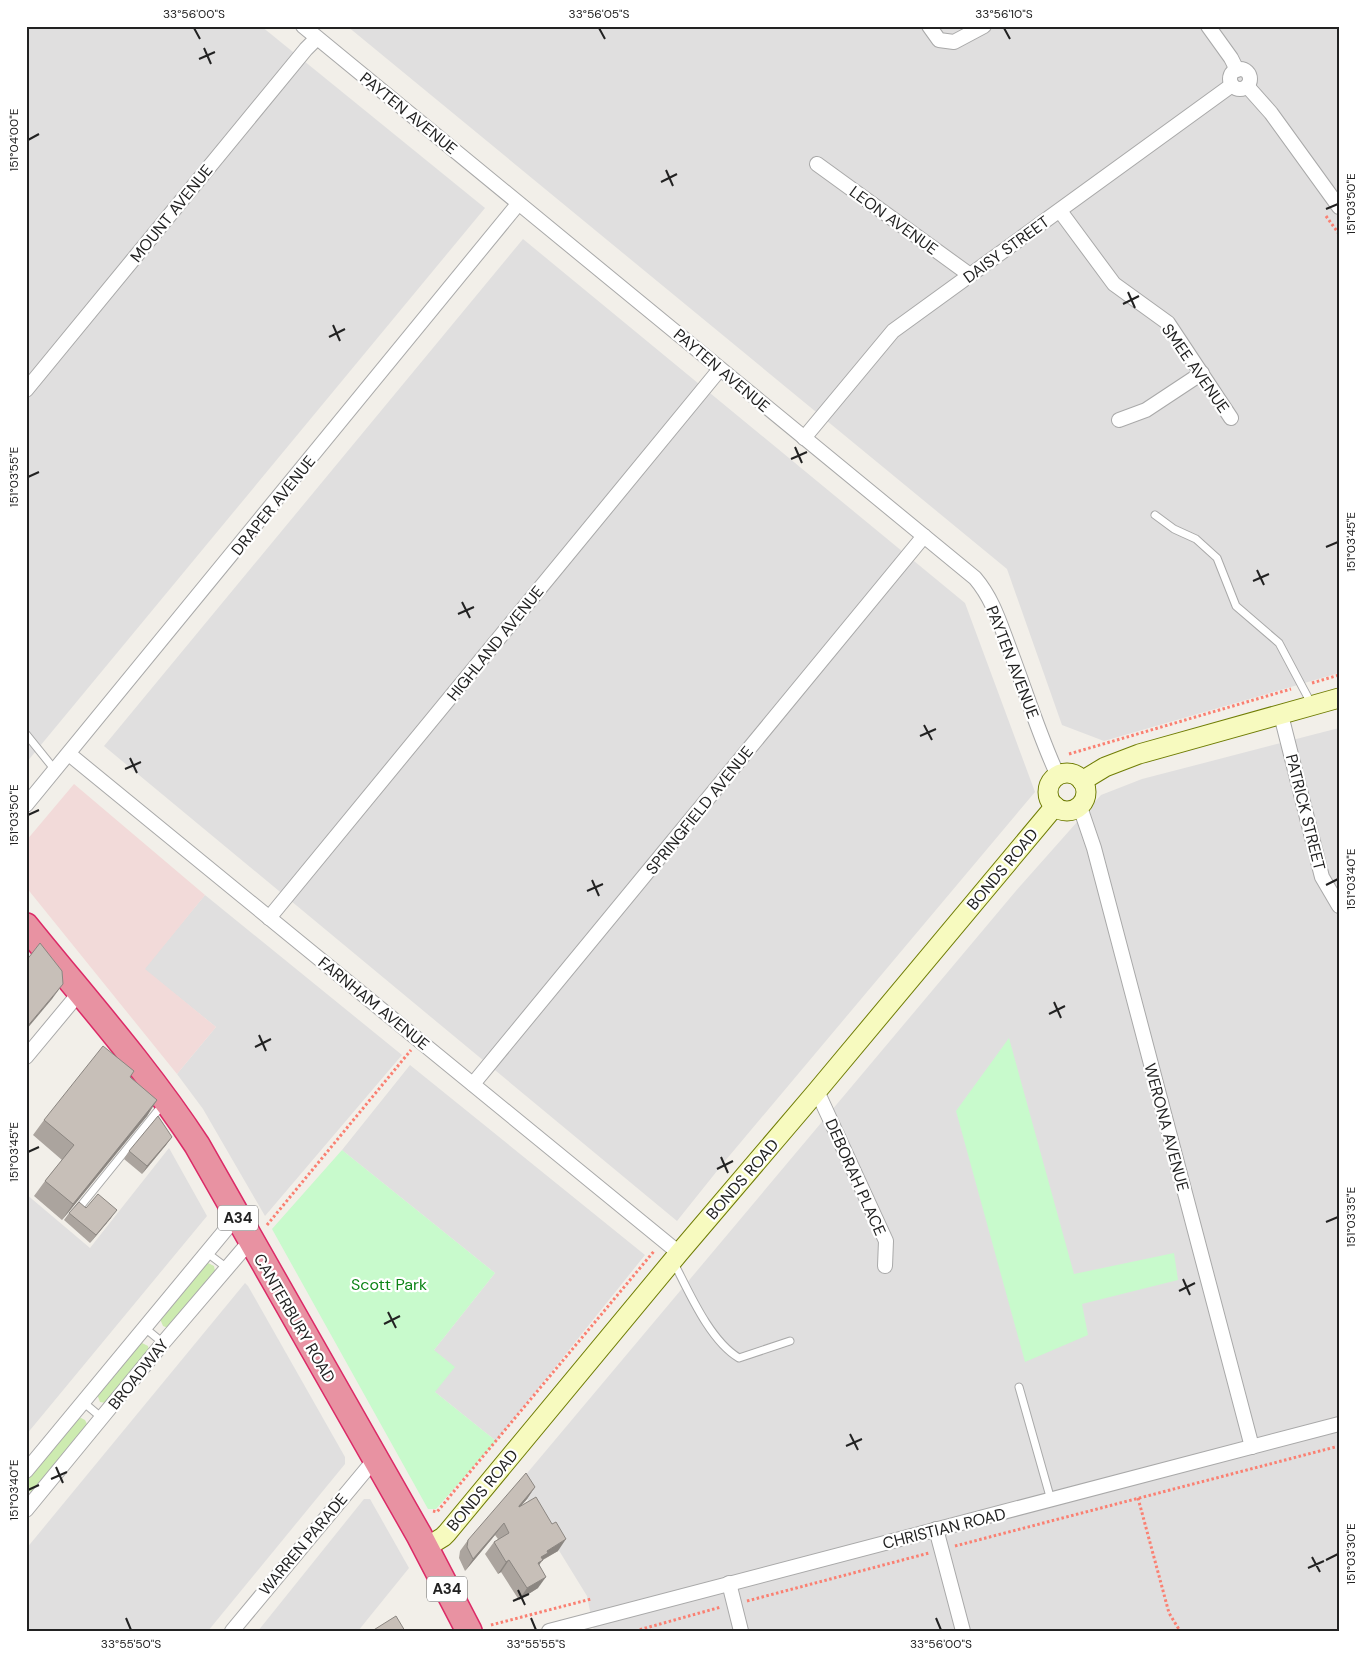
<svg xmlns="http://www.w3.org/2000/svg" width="1365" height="1657" font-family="'DM Sans',sans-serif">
  <rect width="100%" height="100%" fill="#f2efe9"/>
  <g fill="#e0dfdf">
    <polygon points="26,26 261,26 485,208 26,763"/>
    <polygon points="347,26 1339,26 1339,673 1104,741 1062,725 1007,569"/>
    <polygon points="523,239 965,603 1035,792 725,1161 677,1221 104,746"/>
    <polygon points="1339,728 1339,1631 594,1631 587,1596 518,1484 1015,892 1101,795 1142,779"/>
    <polygon points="205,895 402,1055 265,1216 203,1109 177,1074 216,1027 144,969"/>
    <polygon points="410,1065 645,1255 496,1441 435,1392 434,1350 495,1273 342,1150"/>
    <polygon points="169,1148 207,1216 26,1435 26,1194 90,1248"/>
    <polygon points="245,1283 248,1286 345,1457 345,1464 208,1631 26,1631 26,1549"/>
    <polygon points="364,1499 370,1499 409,1568 358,1631 258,1631"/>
  </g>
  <polygon fill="#f2dad9" points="74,784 205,895 145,969 216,1027 177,1074 26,887 26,841"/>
  <g fill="#cdebb0">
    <polygon points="208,1263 214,1266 215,1271 168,1328 163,1326 160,1319 205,1264"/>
    <polygon points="142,1343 148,1346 149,1351 106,1403 100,1402 97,1394 140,1344"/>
    <polygon points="81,1418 85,1420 88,1426 32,1492 26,1490 26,1479 76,1419"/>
  </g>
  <g fill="#c8facc">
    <polygon points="1009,1038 1074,1274 1174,1253 1178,1280 1082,1304 1088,1335 1025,1362 956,1111"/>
    <polygon points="342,1150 495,1273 434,1350 455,1367 435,1392 496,1441 436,1509 428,1509 272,1229"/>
  </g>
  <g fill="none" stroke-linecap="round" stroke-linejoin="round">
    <g stroke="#a9a9a9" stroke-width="9">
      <g id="lane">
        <polyline points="1155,515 1174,529 1196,539 1217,558 1236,606 1279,643 1312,705"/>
        <polyline points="26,734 55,770"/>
        <polyline points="79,1208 164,1103"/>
        <polyline points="206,1252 227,1268"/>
        <path d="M674,1263c15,29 36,78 65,95l51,-17"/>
        <polyline points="145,1328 163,1343"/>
        <polyline points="1019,1387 1051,1500"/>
        <polyline points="83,1402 102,1418"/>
      </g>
    </g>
    <g stroke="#a9a9a9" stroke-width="16">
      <g id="street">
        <path d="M303,26l672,552c18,21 25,46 35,72 16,42 29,85 48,126"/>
        <polyline points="929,26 939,40 954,42 984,26"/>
        <polyline points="1208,26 1231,58 1237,70"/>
        <circle cx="1240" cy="79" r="10"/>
        <polyline points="1247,86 1271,113 1339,207"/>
        <polyline points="817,164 970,275"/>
        <polyline points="1060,211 1114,284 1168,323 1231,418"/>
        <polyline points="26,390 306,49 317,38"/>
        <polyline points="1119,420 1146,410 1202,373"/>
        <polyline points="804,438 893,331 1232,85"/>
        <polyline points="1281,715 1322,877 1339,906"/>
        <polyline points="69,754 679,1253"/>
        <polyline points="26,805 518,204"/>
        <polyline points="1080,807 1094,848 1252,1447"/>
        <polyline points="269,918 720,369"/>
        <polyline points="26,1057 80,992"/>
        <polyline points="473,1084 924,536"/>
        <polyline points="817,1091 886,1241 885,1266"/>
        <polyline points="26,1471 237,1216"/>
        <polyline points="26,1510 163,1343 251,1240"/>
        <polyline points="936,1529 963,1631"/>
        <polyline points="729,1583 741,1631"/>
        <polyline points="232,1631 375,1459"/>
        <polyline points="549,1631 1339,1424"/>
      </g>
    </g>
    <g stroke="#707d05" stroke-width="21">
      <g id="secondary">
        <circle cx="1067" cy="792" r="19"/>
        <polyline points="1082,781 1105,767 1139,754 1339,698"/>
        <polyline points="425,1548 443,1537 447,1533 679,1253 817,1091 1055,806"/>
      </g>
    </g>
    <g stroke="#dc2a67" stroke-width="28">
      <path id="highway" d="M26,926c58,72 120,141 171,219l222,390 50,96"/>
    </g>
    <g stroke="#fa8072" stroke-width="3" stroke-dasharray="2.5 2.5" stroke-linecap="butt">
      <polyline points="1326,216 1339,234"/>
      <polyline points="1312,683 1339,675"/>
      <polyline points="1069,754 1291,689"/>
      <polyline points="267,1225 411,1050"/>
      <polyline points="1138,1498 1169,1613 1180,1631"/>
      <polyline points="433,1511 437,1512 455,1490 655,1250"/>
      <polyline points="955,1546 1339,1446"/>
      <polyline points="747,1601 929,1553"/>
      <polyline points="491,1625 591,1599"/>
      <polyline points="635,1631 721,1607"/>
    </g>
    <use href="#lane" stroke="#fff" stroke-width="7"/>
    <use href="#street" stroke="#fff" stroke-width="14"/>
    <use href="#secondary" stroke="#f7fabf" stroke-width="19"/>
    <use href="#highway" stroke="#e892a2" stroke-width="25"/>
  </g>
  <g fill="#aba49e">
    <polygon points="130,1077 157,1100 147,1116 62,1220 34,1196 45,1181 62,1160 33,1135 44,1120"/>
    <polygon points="172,1137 166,1145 142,1174 124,1159 129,1151"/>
    <polygon points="69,1213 111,1218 90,1243 64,1220"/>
    <polygon points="535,1487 527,1499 520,1507 558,1551 543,1560 539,1565 538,1588 519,1600 501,1572 498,1574 485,1554 494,1542 498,1539 495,1535 465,1571 459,1558 460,1551 468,1540"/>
  </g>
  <g fill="#8b8681">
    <polygon points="63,984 52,999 26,1030 26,1028"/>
    <polygon points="157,1100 147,1116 62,1220 73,1204"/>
    <polygon points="172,1137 166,1145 142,1174 147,1166"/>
    <polygon points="117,1210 111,1218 90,1243 96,1235"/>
    <polygon points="535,1487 527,1499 511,1517 519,1506"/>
    <polygon points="504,1523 495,1535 465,1571 473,1559"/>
    <polygon points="566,1539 558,1551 542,1560 535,1572 541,1557 547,1551"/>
    <polygon points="509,1560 501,1572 498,1574 506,1562"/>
    <polygon points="546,1577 538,1588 519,1600 527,1588"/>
  </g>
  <g fill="#c7bfb8" stroke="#8b8681">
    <polygon points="40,943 62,971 63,984 26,1028 26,961"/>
    <polygon points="103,1046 134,1071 130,1077 157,1100 73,1204 45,1181 74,1145 44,1120"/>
    <polygon points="158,1116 172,1137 147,1166 129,1151"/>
    <polygon points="98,1194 117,1210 96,1235 69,1213 79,1202 86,1208"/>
    <polygon points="526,1473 535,1487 519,1506 519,1507 536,1497 552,1524 556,1522 566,1539 547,1551 548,1553 541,1557 543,1560 538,1563 546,1577 527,1588 509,1560 506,1562 494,1542 509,1533 504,1523 473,1559 467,1547 468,1540"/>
    <polygon points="396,1616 405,1631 372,1631"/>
  </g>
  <path fill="none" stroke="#222" stroke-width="2" d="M194,28l6,11M599,28l6,11M1004,28l6,11M204,48l7,16M199,59l16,-7M28,140l11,-6M666,170l7,16M661,182l16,-8M1326,209l12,-5M1128,292l7,16M1123,304l16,-8M333,325l7,16M329,337l16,-8M795,447l7,16M791,459l16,-7M28,477l11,-5M1326,547l12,-5M1257,570l7,15M1253,581l16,-7M462,602l8,16M458,614l16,-7M924,725l8,15M920,736l16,-7M130,758l7,15M125,769l16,-7M28,815l11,-5M592,880l7,16M1326,885l12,-6M587,891l16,-7M1054,1002l7,16M1049,1014l16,-8M259,1035l7,16M255,1047l16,-8M28,1152l11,-5M721,1157l7,16M717,1169l16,-8M1326,1222l12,-5M1183,1279l7,16M1179,1291l16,-8M388,1312l8,16M384,1324l16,-8M850,1434l8,16M846,1446l16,-7M56,1467l7,16M51,1479l16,-7M28,1490l11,-5M1312,1557l8,15M1326,1560l12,-6M1308,1568l16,-7M518,1590l7,15M513,1601l16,-7M126,1618l5,12M531,1618l5,12M936,1618l5,12"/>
  <g text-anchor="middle" stroke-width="4.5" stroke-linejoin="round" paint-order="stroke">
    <g fill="#fff" stroke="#646464" stroke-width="1">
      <rect x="218" y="1205.5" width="40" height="25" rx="4"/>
      <rect x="427" y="1576.5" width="40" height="25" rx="4"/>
    </g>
    <g font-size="15" font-weight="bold" fill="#222">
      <text x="238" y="1223">A34</text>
      <text x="447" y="1594">A34</text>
    </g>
    <g font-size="16" fill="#222" stroke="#fff">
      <text transform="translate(409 113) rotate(39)" y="6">PAYTEN AVENUE</text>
      <text transform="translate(171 213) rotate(-51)" y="6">MOUNT AVENUE</text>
      <text transform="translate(894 220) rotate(36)" y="6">LEON AVENUE</text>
      <text transform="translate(1006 249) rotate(-36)" y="6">DAISY STREET</text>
      <text transform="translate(1196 368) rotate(55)" y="6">SMEE AVENUE</text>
      <text transform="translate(722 370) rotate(40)" y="6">PAYTEN AVENUE</text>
      <text transform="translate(273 505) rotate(-51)" y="6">DRAPER AVENUE</text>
      <text transform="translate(495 643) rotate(-51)" y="6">HIGHLAND AVENUE</text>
      <text transform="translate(1013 662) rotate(69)" y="6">PAYTEN AVENUE</text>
      <text transform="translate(699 810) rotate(-51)" y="6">SPRINGFIELD AVENUE</text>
      <text transform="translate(1306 812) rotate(76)" y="6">PATRICK STREET</text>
      <text transform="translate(1002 869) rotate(-50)" y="6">BONDS ROAD</text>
      <text transform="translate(374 1003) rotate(39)" y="6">FARNHAM AVENUE</text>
      <text transform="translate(1167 1127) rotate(75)" y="6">WERONA AVENUE</text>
      <text transform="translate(856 1177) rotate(66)" y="6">DEBORAH PLACE</text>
      <text transform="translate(742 1179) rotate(-49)" y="6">BONDS ROAD</text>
      <text transform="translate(295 1318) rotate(60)" y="6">CANTERBURY ROAD</text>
      <text transform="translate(138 1374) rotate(-51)" y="6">BROADWAY</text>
      <text transform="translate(482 1490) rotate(-50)" y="6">BONDS ROAD</text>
      <text transform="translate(944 1528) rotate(-14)" y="6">CHRISTIAN ROAD</text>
      <text transform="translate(303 1544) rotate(-50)" y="6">WARREN PARADE</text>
    </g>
    <g font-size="16" fill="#0c8416" stroke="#fff">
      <text x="389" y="1290">Scott Park</text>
    </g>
  </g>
  <rect width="1365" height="1657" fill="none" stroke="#ffffff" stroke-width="55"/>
  <rect x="28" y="28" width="1310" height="1602" fill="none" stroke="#222" stroke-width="2"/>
  <g font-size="12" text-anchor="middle" fill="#222">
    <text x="194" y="18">33°56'00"S</text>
    <text x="599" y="18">33°56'05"S</text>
    <text x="1004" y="18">33°56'10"S</text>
    <text transform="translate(14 140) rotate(-90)" y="4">151°04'00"E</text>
    <text transform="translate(1351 204) rotate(-90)" y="4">151°03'50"E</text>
    <text transform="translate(14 477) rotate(-90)" y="4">151°03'55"E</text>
    <text transform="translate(1351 542) rotate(-90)" y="4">151°03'45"E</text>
    <text transform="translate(14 815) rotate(-90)" y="4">151°03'50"E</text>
    <text transform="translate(1351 879) rotate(-90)" y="4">151°03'40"E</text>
    <text transform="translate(14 1152) rotate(-90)" y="4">151°03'45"E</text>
    <text transform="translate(1351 1217) rotate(-90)" y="4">151°03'35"E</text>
    <text transform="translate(14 1490) rotate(-90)" y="4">151°03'40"E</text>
    <text transform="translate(1351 1554) rotate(-90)" y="4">151°03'30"E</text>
    <text x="131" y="1648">33°55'50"S</text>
    <text x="536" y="1648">33°55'55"S</text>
    <text x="941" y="1648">33°56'00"S</text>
  </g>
</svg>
